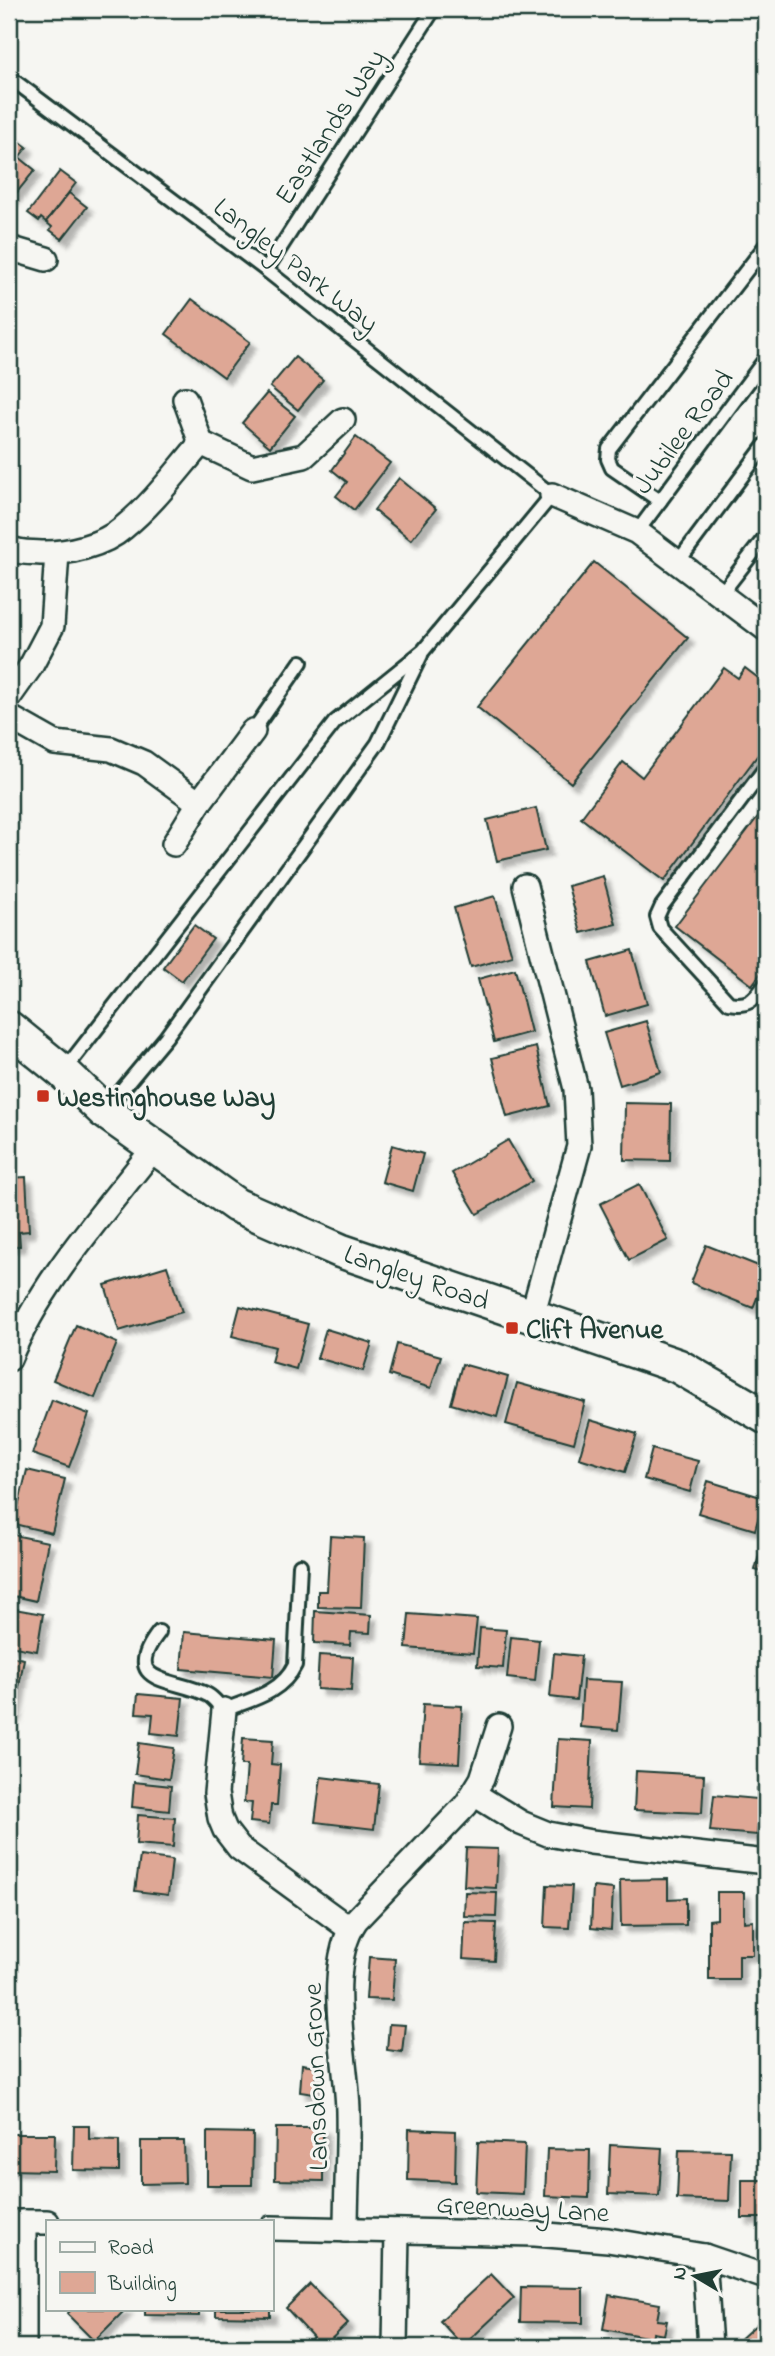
<svg xmlns="http://www.w3.org/2000/svg" width="775" height="2356" font-family="'Indie Flower',sans-serif">
  <defs>
    <filter id="shadow"><feDropShadow dx="6" dy="6" stdDeviation="2" flood-color="#0004"/></filter>
  </defs>
  <rect width="100%" height="100%" fill="#f6f6f2"/>
  <filter id="ink" filterUnits="userSpaceOnUse"><feTurbulence type="fractalNoise" baseFrequency=".0143" numOctaves="2"/><feDisplacementMap in="SourceGraphic" scale="14" xChannelSelector="R" yChannelSelector="G"/><feConvolveMatrix kernelMatrix="1 2 1 2 8 2 1 2 1" color-interpolation-filters="sRGB"/></filter>
  <g filter="url(#ink)">
    <g fill="#dea795" stroke="#1f3d34" stroke-width="2" filter="url(#shadow)">
      <polygon points="11,135 27,147 9,170 9,138"/>
      <polygon points="19,157 35,170 10,201 9,170"/>
      <polygon points="60,171 76,183 46,222 41,218 39,221 28,213"/>
      <polygon points="69,193 87,207 62,239 50,230 52,227 46,222"/>
      <polygon points="192,299 250,342 224,377 166,334"/>
      <polygon points="295,357 323,380 298,410 270,387"/>
      <polygon points="267,393 295,416 270,447 242,423"/>
      <polygon points="356,437 390,463 354,510 336,496 347,482 332,470"/>
      <polygon points="399,478 436,509 411,540 374,510"/>
      <polygon points="594,562 688,638 571,783 477,707"/>
      <polygon points="724,668 738,678 745,668 766,684 766,744 664,881 581,818 623,762 642,777"/>
      <polygon points="766,806 766,966 752,985 675,926"/>
      <polygon points="536,808 546,850 497,861 487,820"/>
      <polygon points="603,876 616,924 581,933 568,886"/>
      <polygon points="495,896 512,955 471,967 454,908"/>
      <polygon points="194,925 213,939 182,981 163,967"/>
      <polygon points="632,950 647,1004 605,1016 590,962"/>
      <polygon points="515,969 531,1032 494,1042 478,979"/>
      <polygon points="646,1021 661,1072 620,1085 604,1033"/>
      <polygon points="536,1047 550,1106 507,1117 492,1058"/>
      <polygon points="625,1103 671,1104 670,1161 624,1160"/>
      <polygon points="508,1140 532,1181 477,1214 452,1173"/>
      <polygon points="392,1145 423,1154 413,1191 382,1182"/>
      <polygon points="26,1177 29,1231 19,1232 20,1246 9,1246 9,1178"/>
      <polygon points="639,1184 668,1240 629,1260 600,1204"/>
      <polygon points="706,1245 766,1269 766,1276 753,1308 691,1283"/>
      <polygon points="167,1266 182,1312 119,1331 105,1285"/>
      <polygon points="240,1306 308,1324 296,1369 271,1362 275,1347 232,1336"/>
      <polygon points="76,1325 117,1343 95,1398 53,1380"/>
      <polygon points="326,1329 372,1343 363,1371 317,1358"/>
      <polygon points="397,1344 441,1356 431,1388 389,1375"/>
      <polygon points="462,1364 508,1377 497,1417 451,1404"/>
      <polygon points="517,1383 585,1402 574,1443 506,1424"/>
      <polygon points="52,1400 89,1414 69,1467 32,1454"/>
      <polygon points="590,1420 637,1434 625,1472 579,1458"/>
      <polygon points="652,1449 698,1461 690,1492 644,1479"/>
      <polygon points="27,1470 65,1479 52,1533 14,1524"/>
      <polygon points="708,1481 764,1498 755,1530 698,1513"/>
      <polygon points="766,1530 766,1573 755,1570"/>
      <polygon points="9,1534 48,1542 36,1601 9,1595"/>
      <polygon points="330,1536 364,1538 361,1608 318,1607 318,1591 327,1591"/>
      <polygon points="9,1608 43,1614 37,1651 9,1646"/>
      <polygon points="315,1611 371,1615 370,1633 351,1632 350,1645 314,1643"/>
      <polygon points="409,1614 477,1619 473,1653 406,1648"/>
      <polygon points="480,1628 506,1630 503,1668 477,1666"/>
      <polygon points="184,1632 276,1640 273,1677 181,1669"/>
      <polygon points="511,1637 539,1640 535,1681 507,1678"/>
      <polygon points="554,1653 581,1656 576,1700 550,1697"/>
      <polygon points="319,1655 353,1657 351,1691 317,1689"/>
      <polygon points="9,1656 24,1659 14,1715 9,1714"/>
      <polygon points="583,1680 622,1682 618,1730 580,1727"/>
      <polygon points="138,1694 183,1698 179,1736 151,1733 153,1714 136,1713"/>
      <polygon points="423,1704 462,1706 459,1763 419,1761"/>
      <polygon points="243,1738 273,1740 271,1764 280,1765 277,1805 271,1805 269,1824 250,1822 252,1803 244,1802 247,1765 241,1765"/>
      <polygon points="558,1739 592,1741 589,1809 554,1807"/>
      <polygon points="139,1743 174,1748 169,1779 135,1774"/>
      <polygon points="636,1771 704,1775 702,1813 634,1810"/>
      <polygon points="321,1777 379,1784 374,1829 315,1822"/>
      <polygon points="134,1782 171,1786 169,1811 132,1807"/>
      <polygon points="757,1788 766,1789 766,1817 759,1817 757,1835 710,1831 714,1795 757,1799"/>
      <polygon points="138,1815 175,1818 173,1847 136,1844"/>
      <polygon points="466,1848 498,1849 496,1888 464,1886"/>
      <polygon points="140,1856 172,1860 168,1895 135,1891"/>
      <polygon points="668,1879 668,1899 686,1898 686,1925 621,1926 620,1880"/>
      <polygon points="547,1885 572,1886 569,1928 545,1927"/>
      <polygon points="593,1887 613,1889 611,1930 591,1928"/>
      <polygon points="465,1892 497,1893 496,1917 464,1916"/>
      <polygon points="717,1892 744,1892 744,1922 753,1921 753,1955 739,1955 739,1980 709,1980 709,1920 717,1919"/>
      <polygon points="465,1922 496,1923 494,1961 463,1959"/>
      <polygon points="369,1957 395,1959 392,2000 366,1999"/>
      <polygon points="389,2024 405,2025 402,2052 387,2050"/>
      <polygon points="302,2064 317,2066 314,2094 300,2092"/>
      <polygon points="74,2126 89,2126 89,2139 119,2140 119,2171 73,2170"/>
      <polygon points="276,2128 323,2128 323,2181 275,2180"/>
      <polygon points="409,2129 456,2131 455,2182 408,2180"/>
      <polygon points="207,2132 253,2133 252,2185 207,2185"/>
      <polygon points="9,2134 55,2134 54,2171 9,2170"/>
      <polygon points="141,2141 184,2141 185,2183 141,2184"/>
      <polygon points="478,2142 525,2144 523,2194 476,2192"/>
      <polygon points="610,2145 662,2148 659,2196 608,2194"/>
      <polygon points="547,2149 590,2150 589,2198 545,2196"/>
      <polygon points="679,2150 731,2151 729,2201 677,2199"/>
      <rect x="742" y="2180" width="24" height="38"/>
      <polygon points="491,2274 514,2298 463,2346 440,2321"/>
      <polygon points="310,2284 348,2323 323,2347 308,2347 305,2345 313,2337 286,2308"/>
      <polygon points="521,2287 583,2288 583,2323 520,2322"/>
      <polygon points="609,2295 660,2304 657,2320 667,2321 664,2335 653,2333 652,2338 603,2329"/>
      <polygon points="72,2309 126,2309 94,2341 67,2314"/>
      <polygon points="145,2309 199,2309 199,2316 145,2315"/>
      <polygon points="216,2309 270,2309 270,2317 216,2316"/>
      <polygon points="758,2323 766,2332 766,2347 743,2347 738,2341"/>
    </g>
    <g fill="none" stroke-linecap="round" stroke-linejoin="round">
      <g stroke="#1f3d34" stroke-width="18">
        <g id="service">
          <polyline points="9,77 266,270 552,495 423,651 335,722 63,1072"/>
          <polyline points="266,270 434,9"/>
          <polyline points="660,501 612,468 608,459 609,449 766,245"/>
          <polyline points="637,532 766,358"/>
          <polyline points="678,562 766,444"/>
          <polyline points="721,594 766,536"/>
          <polyline points="253,731 301,662"/>
          <path d="M766,767l-104,139 -5,11 3,11 69,75c21,4 25,-4 37,-19"/>
          <polyline points="105,1110 166,1037 378,743 421,655"/>
          <path d="M159,1632c-42,54 19,46 49,63 6,3 11,11 16,15 26,-10 58,-17 71,-45l5,-100"/>
        </g>
      </g>
      <g stroke="#1f3d34" stroke-width="28">
        <g id="minor">
          <polyline points="9,248 46,259"/>
          <polyline points="185,399 201,443 252,467 304,456 343,420"/>
          <polyline points="552,495 637,532 766,629"/>
          <path d="M9,548c10,5 20,4 32,5 25,1 63,-8 82,-25 30,-24 53,-56 78,-85"/>
          <polyline points="9,697 31,666 52,626 57,553"/>
          <polyline points="9,717 55,743 111,749 144,763 199,803 253,731"/>
          <polyline points="174,844 199,803"/>
          <polyline points="525,886 576,1089 579,1146 532,1316"/>
          <path d="M9,1359c33,-79 93,-144 145,-211"/>
          <polyline points="224,1710 216,1793 220,1818 225,1830 239,1848 350,1929"/>
          <polyline points="474,1794 521,1823 548,1834 591,1842 766,1862"/>
          <polyline points="9,2222 47,2222"/>
          <polyline points="271,2228 535,2234 608,2240 704,2256 766,2277"/>
          <path d="M346,2230c0,-40 3,-79 2,-119 -1,-55 -25,-143 8,-191l110,-115 16,-26 17,-53"/>
          <polyline points="704,2256 710,2347"/>
          <polyline points="24,2347 24,2222"/>
          <polyline points="395,2347 397,2231"/>
        </g>
      </g>
      <g stroke="#1f3d34" stroke-width="38">
        <polyline id="secondary" points="9,1028 63,1072 104,1111 236,1205 341,1251 678,1366 766,1417"/>
      </g>
      <use href="#service" stroke="#f6f6f2" stroke-width="12"/>
      <use href="#minor" stroke="#f6f6f2" stroke-width="23"/>
      <use href="#secondary" stroke="#f6f6f2" stroke-width="33"/>
    </g>
  </g>
  <g fill="#c8321e" stroke="#f6f6f2" stroke-width="2.5">
    <rect x="36" y="1089" width="14" height="14" rx="3.5"/>
    <rect x="505" y="1321" width="14" height="14" rx="3.5"/>
  </g>
  <g text-anchor="middle" stroke-width="6" stroke-linejoin="round" paint-order="stroke">
    <g font-size="28" fill="#1f3d34" stroke="#f6f6f2">
      <text transform="translate(329 126) rotate(-57)" y="10">Eastlands Way</text>
      <text transform="translate(297 264) rotate(38)" y="10">Langley Park Way</text>
      <text transform="translate(682 431) rotate(-53)" y="10">Jubilee Road</text>
      <text transform="translate(417 1276) rotate(19)" y="10">Langley Road</text>
      <text transform="translate(314 2077) rotate(-92)" y="10">Lansdown Grove</text>
      <text transform="translate(523 2207) rotate(3)" y="10">Greenway Lane</text>
    </g>
    <g font-size="28" font-weight="bold" fill="#1f3d34" stroke="#f6f6f2" text-anchor="start">
      <text x="57" y="1106">Westinghouse Way</text>
      <text x="526" y="1338">Clift Avenue</text>
    </g>
  </g>
  <rect width="775" height="2356" fill="none" stroke="#f6f6f2" stroke-width="35"/>
  <rect x="18" y="18" width="740" height="2321" fill="none" stroke="#1f3d34" stroke-width="2.5" filter="url(#ink)"/>
  <rect x="46" y="2220" width="228" height="91" fill="#f6f6f2" stroke="#a0aca6" stroke-width="2"/>
  <rect x="60" y="2242" width="35" height="10" fill="#f6f6f2" stroke="#a0aca6" stroke-width="2"/>
  <text x="108" y="2254" font-size="21" fill="#1f3d34">Road</text>
  <rect x="60" y="2272" width="35" height="21" fill="#dea795" stroke="#a0aca6" stroke-width="2"/>
  <text x="108" y="2290" font-size="21" fill="#1f3d34">Building</text>
  <g transform="translate(695 2276) rotate(280)" stroke="#f6f6f2" stroke-width="5" paint-order="stroke">
  <path d="M0-5L12 26L0 18L-12 26Z" fill="#1f3d34"/>
  <text y="-10" font-size="19" font-weight="bold" text-anchor="middle" fill="#1f3d34">N</text>
  </g>
</svg>
